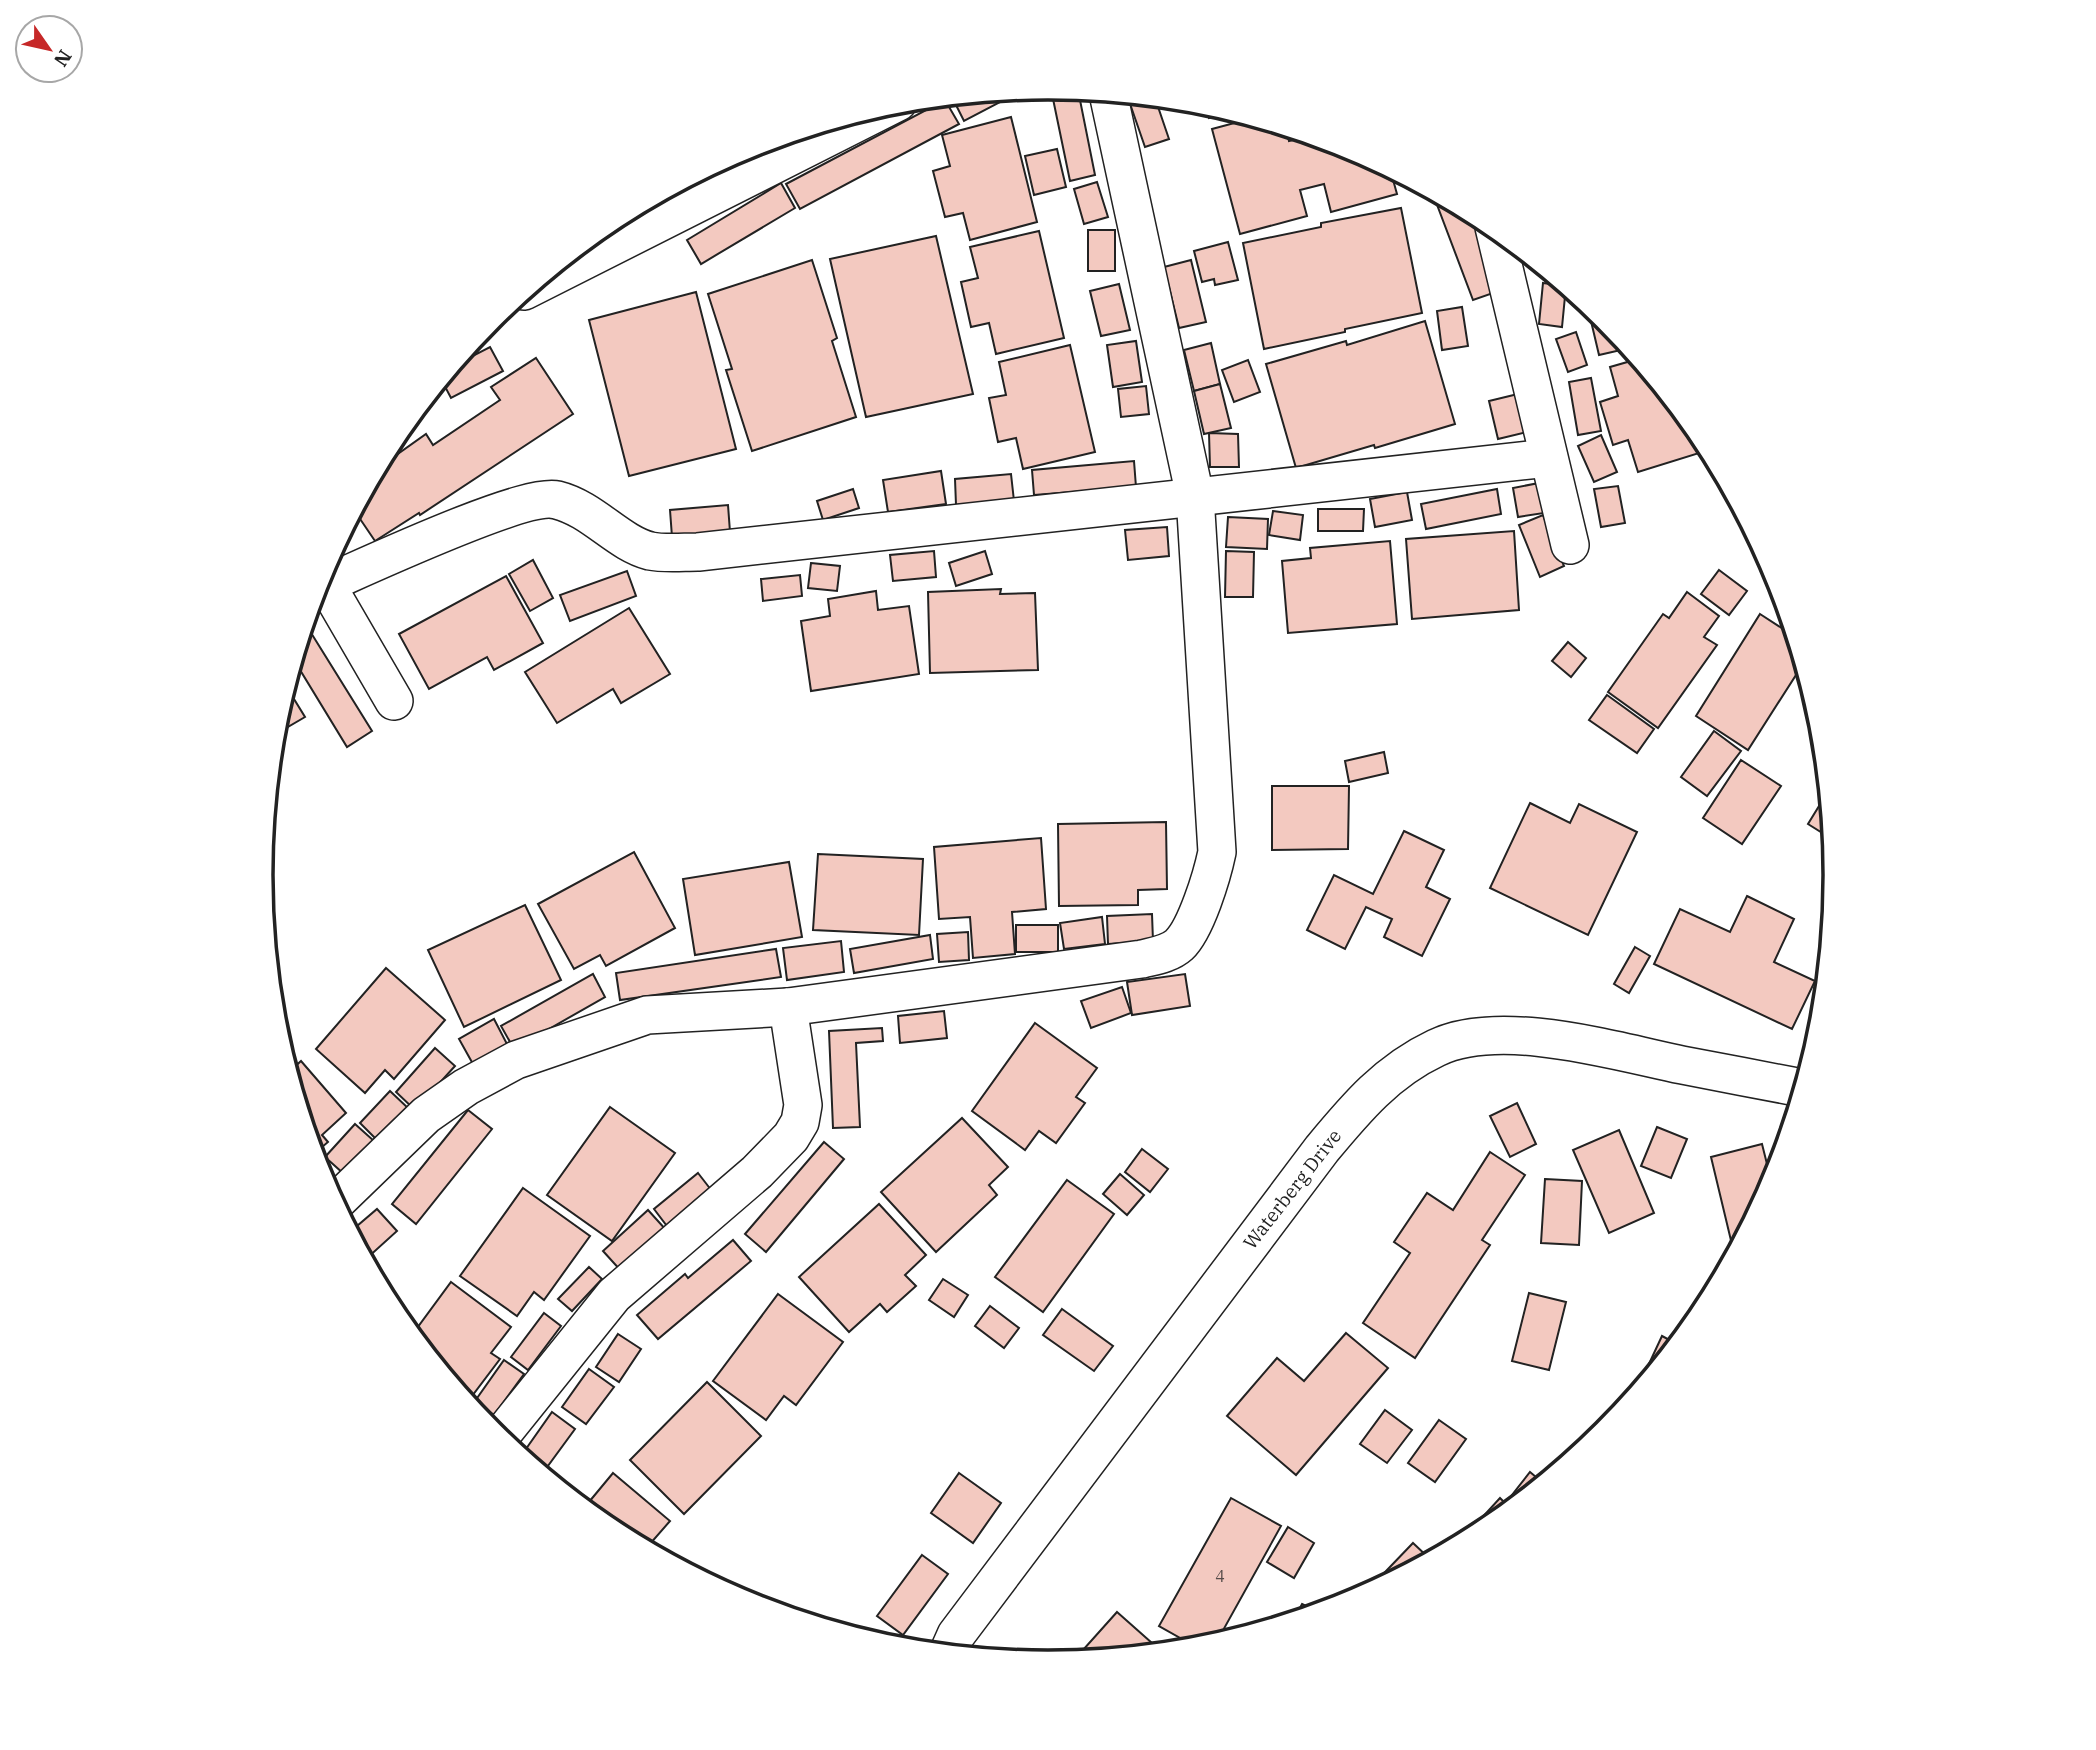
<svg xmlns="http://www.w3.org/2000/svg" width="2096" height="1750" font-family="'IBM Plex Serif',serif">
  <rect width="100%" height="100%" fill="#fff"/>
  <g fill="#f3c9c0" stroke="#222" stroke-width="2">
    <polygon points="1023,90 964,121 952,97"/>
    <polygon points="1073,90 1078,90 1095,175 1070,181 1052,94"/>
    <polygon points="1127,95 1155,98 1169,139 1145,147"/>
    <polygon points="945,100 959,124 800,209 786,184"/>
    <polygon points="1206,104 1233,112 1209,118"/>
    <polygon points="1011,117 1037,222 970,240 963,213 945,217 933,171 950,166 942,135"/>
    <polygon points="1253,118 1286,128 1289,141 1311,136 1350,148 1390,169 1397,194 1331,212 1324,184 1300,190 1307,216 1240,234 1212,129"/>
    <polygon points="760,143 737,158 735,154 747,147"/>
    <polygon points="1057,149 1066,187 1034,195 1025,156"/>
    <polygon points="732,156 733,159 696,181 693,176"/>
    <polygon points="689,178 616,226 612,219"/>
    <polygon points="1097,182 1108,217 1084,224 1074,189"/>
    <polygon points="781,183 795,208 701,264 687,240"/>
    <polygon points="1445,198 1471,212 1499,291 1473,300 1436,202"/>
    <polygon points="1401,208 1422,313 1345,329 1345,332 1264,349 1243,243 1321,227 1321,223"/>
    <rect x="1088" y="230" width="27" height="41"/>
    <polygon points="1039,231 1064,338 996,354 989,323 971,327 961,282 978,278 970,247"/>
    <polygon points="936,236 973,394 866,417 830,259"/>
    <polygon points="1228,242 1238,280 1215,285 1214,279 1202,282 1194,251"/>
    <polygon points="812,260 837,338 832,341 856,417 752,451 726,370 732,369 708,294"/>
    <polygon points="1191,260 1206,322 1179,328 1164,267"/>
    <polygon points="1543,283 1566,286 1562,327 1539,324"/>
    <polygon points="1119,284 1130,330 1101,336 1090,291"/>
    <polygon points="696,292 736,449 629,476 589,320"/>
    <polygon points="1587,304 1605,318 1630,348 1599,355"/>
    <polygon points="1462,307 1468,346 1442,350 1437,311"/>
    <polygon points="1425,321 1455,424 1375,448 1374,445 1296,468 1266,364 1346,341 1347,345"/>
    <polygon points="1576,332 1587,365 1568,372 1556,339"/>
    <polygon points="1136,341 1142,382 1113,387 1107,345"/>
    <polygon points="1211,343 1220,384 1194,391 1184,350"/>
    <polygon points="1070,345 1095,452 1023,469 1016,438 998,442 989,398 1006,395 999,362"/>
    <polygon points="490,347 503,371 451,398 441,379 451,367"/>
    <polygon points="536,358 573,414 420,515 419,513 375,541 354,510 387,450 392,458 426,434 433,445 500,400 491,387"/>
    <polygon points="1638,359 1703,438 1709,450 1638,472 1628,440 1613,445 1600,402 1618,396 1610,367"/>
    <polygon points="1248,360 1260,392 1234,402 1222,370"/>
    <polygon points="1591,378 1601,431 1578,435 1569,382"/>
    <polygon points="1220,384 1231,428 1204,434 1194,391"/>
    <polygon points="1146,386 1149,414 1121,417 1118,389"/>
    <polygon points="1522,393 1531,431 1498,439 1489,401"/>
    <polygon points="428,396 432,404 409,418"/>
    <polygon points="1209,433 1238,434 1239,467 1210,467"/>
    <polygon points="1601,435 1617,472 1594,482 1578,446"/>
    <polygon points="1134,461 1136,487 1034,495 1032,470"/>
    <polygon points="941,471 946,504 888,512 883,480"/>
    <polygon points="1011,474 1014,501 956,505 955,479"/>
    <polygon points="1539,483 1544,513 1518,517 1513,488"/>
    <polygon points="1618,486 1625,523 1601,527 1594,489"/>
    <polygon points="853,489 859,508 823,520 817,501"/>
    <polygon points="1497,489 1501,514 1426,529 1421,504"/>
    <polygon points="1407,492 1412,520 1375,527 1370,499"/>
    <polygon points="728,505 730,532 672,537 670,510"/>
    <polygon points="1318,509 1364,509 1363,531 1318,531"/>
    <polygon points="1273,511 1303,515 1300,540 1269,535"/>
    <polygon points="1543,515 1564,566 1540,577 1519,525"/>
    <polygon points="1228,517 1268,519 1267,549 1226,547"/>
    <polygon points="1167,527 1169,556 1128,560 1125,530"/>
    <polygon points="1514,531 1519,610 1412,619 1406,539"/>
    <polygon points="1390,541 1397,624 1288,633 1282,561 1311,558 1310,548"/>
    <polygon points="934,551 936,577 893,581 890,555"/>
    <polygon points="985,551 992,574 956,586 949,563"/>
    <polygon points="1226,551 1254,552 1253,597 1225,597"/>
    <polygon points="533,560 553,598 530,611 509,574"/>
    <polygon points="811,563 840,566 837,591 808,588"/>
    <polygon points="1719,570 1747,591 1729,615 1701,594"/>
    <polygon points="627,571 636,596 570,621 560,595"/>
    <polygon points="800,575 802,596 763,601 761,579"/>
    <polygon points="506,576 543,643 494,670 487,657 429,689 399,634"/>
    <polygon points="1001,589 1000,594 1035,593 1038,670 930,673 928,592"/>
    <polygon points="876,591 878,610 909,606 919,674 811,691 801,621 830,616 828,599"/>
    <polygon points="1687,592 1719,616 1704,637 1717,645 1658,728 1608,692 1663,614 1669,618"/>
    <polygon points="629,608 670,674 621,703 613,689 557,723 525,672"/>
    <polygon points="1760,614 1794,636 1803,664 1748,750 1696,716"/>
    <polygon points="308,628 372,731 347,747 294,660 303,631"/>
    <polygon points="1568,642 1586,658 1571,677 1552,661"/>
    <polygon points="286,686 305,717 274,735 276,721"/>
    <polygon points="1607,695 1654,729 1637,753 1589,720"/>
    <polygon points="1714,731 1741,751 1707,796 1681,777"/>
    <polygon points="1384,752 1388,773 1349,782 1345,761"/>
    <polygon points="1741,760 1781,786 1742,844 1703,818"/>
    <polygon points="1272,786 1349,786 1348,849 1272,850"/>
    <polygon points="1827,793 1832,839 1808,824"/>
    <polygon points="1530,803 1570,823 1579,804 1637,832 1588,935 1490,888"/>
    <polygon points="1166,822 1167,889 1138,890 1138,905 1059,906 1058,824"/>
    <polygon points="1404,831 1444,850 1426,887 1450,899 1422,956 1384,937 1392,919 1366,907 1345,949 1307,930 1334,875 1373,894"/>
    <polygon points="1041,838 1046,909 1012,912 1015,954 973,958 970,917 939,919 934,847"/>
    <polygon points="634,852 675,928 606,966 600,955 574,969 538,904"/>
    <polygon points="818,854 923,859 919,935 813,930"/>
    <polygon points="789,862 802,937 695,955 683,879"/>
    <polygon points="1747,896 1794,919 1774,962 1815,981 1792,1029 1654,964 1680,909 1730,932"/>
    <polygon points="525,905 561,980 464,1027 428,950"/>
    <polygon points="1152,914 1153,941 1108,944 1107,916"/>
    <polygon points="1102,917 1105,944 1064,949 1060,923"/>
    <rect x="1016" y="925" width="42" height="27"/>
    <polygon points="968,932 969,960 939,962 937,934"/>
    <polygon points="930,935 933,959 854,973 850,949"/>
    <polygon points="841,941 844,972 787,980 783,948"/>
    <polygon points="1635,947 1650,956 1629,993 1614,984"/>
    <polygon points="776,949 781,977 620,1000 616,973"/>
    <polygon points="386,968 445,1020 394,1079 385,1070 365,1093 316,1049"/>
    <polygon points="593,974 605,997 514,1049 501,1026"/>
    <polygon points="1185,974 1190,1006 1132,1015 1127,982"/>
    <polygon points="1122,987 1131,1013 1091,1028 1081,1001"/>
    <polygon points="944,1011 947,1038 900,1043 898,1016"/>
    <polygon points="494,1019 507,1044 473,1064 459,1039"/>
    <polygon points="1035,1023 1097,1068 1076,1097 1085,1103 1056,1143 1039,1131 1025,1150 972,1111"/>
    <polygon points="882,1028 883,1041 856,1043 860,1127 833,1128 829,1031"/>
    <polygon points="435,1048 455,1066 415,1110 396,1092"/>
    <polygon points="301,1061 346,1113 322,1135 328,1142 314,1154 289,1072"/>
    <polygon points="390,1091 409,1109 378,1141 360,1123"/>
    <polygon points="1517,1103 1536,1144 1510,1157 1490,1116"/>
    <polygon points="610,1107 675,1153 612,1241 547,1195"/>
    <polygon points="468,1110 492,1129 416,1224 392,1204"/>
    <polygon points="962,1118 1008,1167 989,1185 997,1195 936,1252 881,1192"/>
    <polygon points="355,1124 374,1141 344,1174 325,1157"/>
    <polygon points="1657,1127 1687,1139 1671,1178 1641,1166"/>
    <polygon points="1619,1130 1654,1213 1609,1233 1573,1150"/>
    <polygon points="824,1142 844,1159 766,1252 745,1234"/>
    <polygon points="1762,1144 1772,1184 1734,1253 1711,1157"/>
    <polygon points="1142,1149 1168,1169 1150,1192 1125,1172"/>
    <polygon points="1490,1152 1525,1175 1482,1240 1490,1245 1415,1358 1363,1323 1410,1253 1394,1242 1427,1193 1453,1210"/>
    <polygon points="698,1173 715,1195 670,1230 654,1209"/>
    <polygon points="1120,1174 1144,1195 1127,1215 1103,1194"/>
    <polygon points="1545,1179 1582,1181 1579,1245 1541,1243"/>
    <polygon points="1067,1180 1114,1214 1043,1312 995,1277"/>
    <polygon points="523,1188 590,1236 544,1300 534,1292 517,1316 460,1276"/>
    <polygon points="879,1204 926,1255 905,1275 916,1286 887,1312 880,1304 849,1332 799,1277"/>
    <polygon points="377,1209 397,1231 365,1260 350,1232"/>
    <polygon points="648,1210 667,1231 622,1272 603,1251"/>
    <polygon points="733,1240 751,1261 658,1339 637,1315 685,1274 688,1278"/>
    <polygon points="589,1267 602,1279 572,1311 558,1299"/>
    <polygon points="943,1279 968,1295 954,1317 929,1300"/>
    <polygon points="451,1282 511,1327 491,1353 500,1359 472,1396 461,1387 458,1391 412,1335"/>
    <polygon points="1529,1293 1566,1302 1549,1370 1512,1361"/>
    <polygon points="778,1294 843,1342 796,1405 784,1396 766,1420 713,1381"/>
    <polygon points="990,1306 1019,1328 1004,1348 975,1326"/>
    <polygon points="1062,1309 1113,1346 1094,1371 1043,1335"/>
    <polygon points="544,1313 561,1326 528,1370 511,1357"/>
    <polygon points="1346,1333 1388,1368 1296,1475 1227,1416 1277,1358 1304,1381"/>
    <polygon points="618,1334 641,1349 619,1382 596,1367"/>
    <polygon points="1662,1336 1677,1344 1654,1372 1647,1368"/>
    <polygon points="504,1360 524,1374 494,1415 475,1401"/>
    <polygon points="589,1369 614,1387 586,1424 562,1407"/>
    <polygon points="707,1382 761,1436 684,1514 630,1460"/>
    <polygon points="1385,1410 1412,1430 1387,1463 1360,1444"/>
    <polygon points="552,1412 575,1429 542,1474 521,1456"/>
    <polygon points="1439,1420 1466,1439 1435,1482 1408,1463"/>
    <polygon points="1530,1472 1543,1483 1515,1506 1508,1500"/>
    <polygon points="613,1473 670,1521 649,1545 658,1555 610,1530 584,1508"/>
    <polygon points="959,1473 1001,1503 973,1543 931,1513"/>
    <polygon points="1231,1498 1281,1526 1216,1643 1198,1648 1159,1626"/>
    <polygon points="1500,1498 1511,1509 1485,1530 1456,1546"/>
    <polygon points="1288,1527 1314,1543 1294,1578 1267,1562"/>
    <polygon points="1413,1543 1430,1559 1364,1594"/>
    <polygon points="922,1555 948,1574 903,1635 877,1616"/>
    <polygon points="1302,1604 1318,1612 1294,1619"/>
    <polygon points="1117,1612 1161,1651 1074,1660"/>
  </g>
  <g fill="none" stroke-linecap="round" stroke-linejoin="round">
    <g stroke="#222" stroke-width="40">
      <g id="street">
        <polyline points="1494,227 1570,545"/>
        <polyline points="524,291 898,102"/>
        <path d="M320,574l6,10c39,-17 199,-92 231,-84 36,9 61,43 93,51 15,3 33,1 48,1l850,-94"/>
        <polyline points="326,584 394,701"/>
        <path d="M335,1203l91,-88 40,-28 50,-27 131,-45 141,-8 354,-48c12,-3 27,-5 37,-14 17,-16 33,-69 38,-93l-22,-356 -87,-403"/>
        <polyline points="499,1438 614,1295 757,1172 791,1137 800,1122 803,1105 788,1007"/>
        <path d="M948,1653l8,-18 366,-486c34,-41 65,-78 114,-101 64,-31 179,3 246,17 40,8 80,15 120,23"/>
      </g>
    </g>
    <use href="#street" stroke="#fff" stroke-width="37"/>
  </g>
  <g text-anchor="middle" stroke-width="5" stroke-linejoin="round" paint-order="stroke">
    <g font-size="16" fill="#564c4a">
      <text x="1220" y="1582">4</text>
    </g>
    <g font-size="19" fill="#222" stroke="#fff">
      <text transform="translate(1292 1189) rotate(-52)" y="7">Waterberg Drive</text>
    </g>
  </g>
  <path d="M0 0H2096V1750H0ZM273 875a775 775 0 1 1 1550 0a775 775 0 1 1-1550 0Z" fill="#fff" fill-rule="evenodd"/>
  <path fill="none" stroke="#222" stroke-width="3.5" d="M273 875a775 775 0 1 1 1550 0a775 775 0 1 1-1550 0Z"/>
  <g transform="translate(49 49) rotate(124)"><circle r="33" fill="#ffffff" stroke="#a7a7a7" stroke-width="2"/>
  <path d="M0-5L12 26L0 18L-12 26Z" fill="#c62828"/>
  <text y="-10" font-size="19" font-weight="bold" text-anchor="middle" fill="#222222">N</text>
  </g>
</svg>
